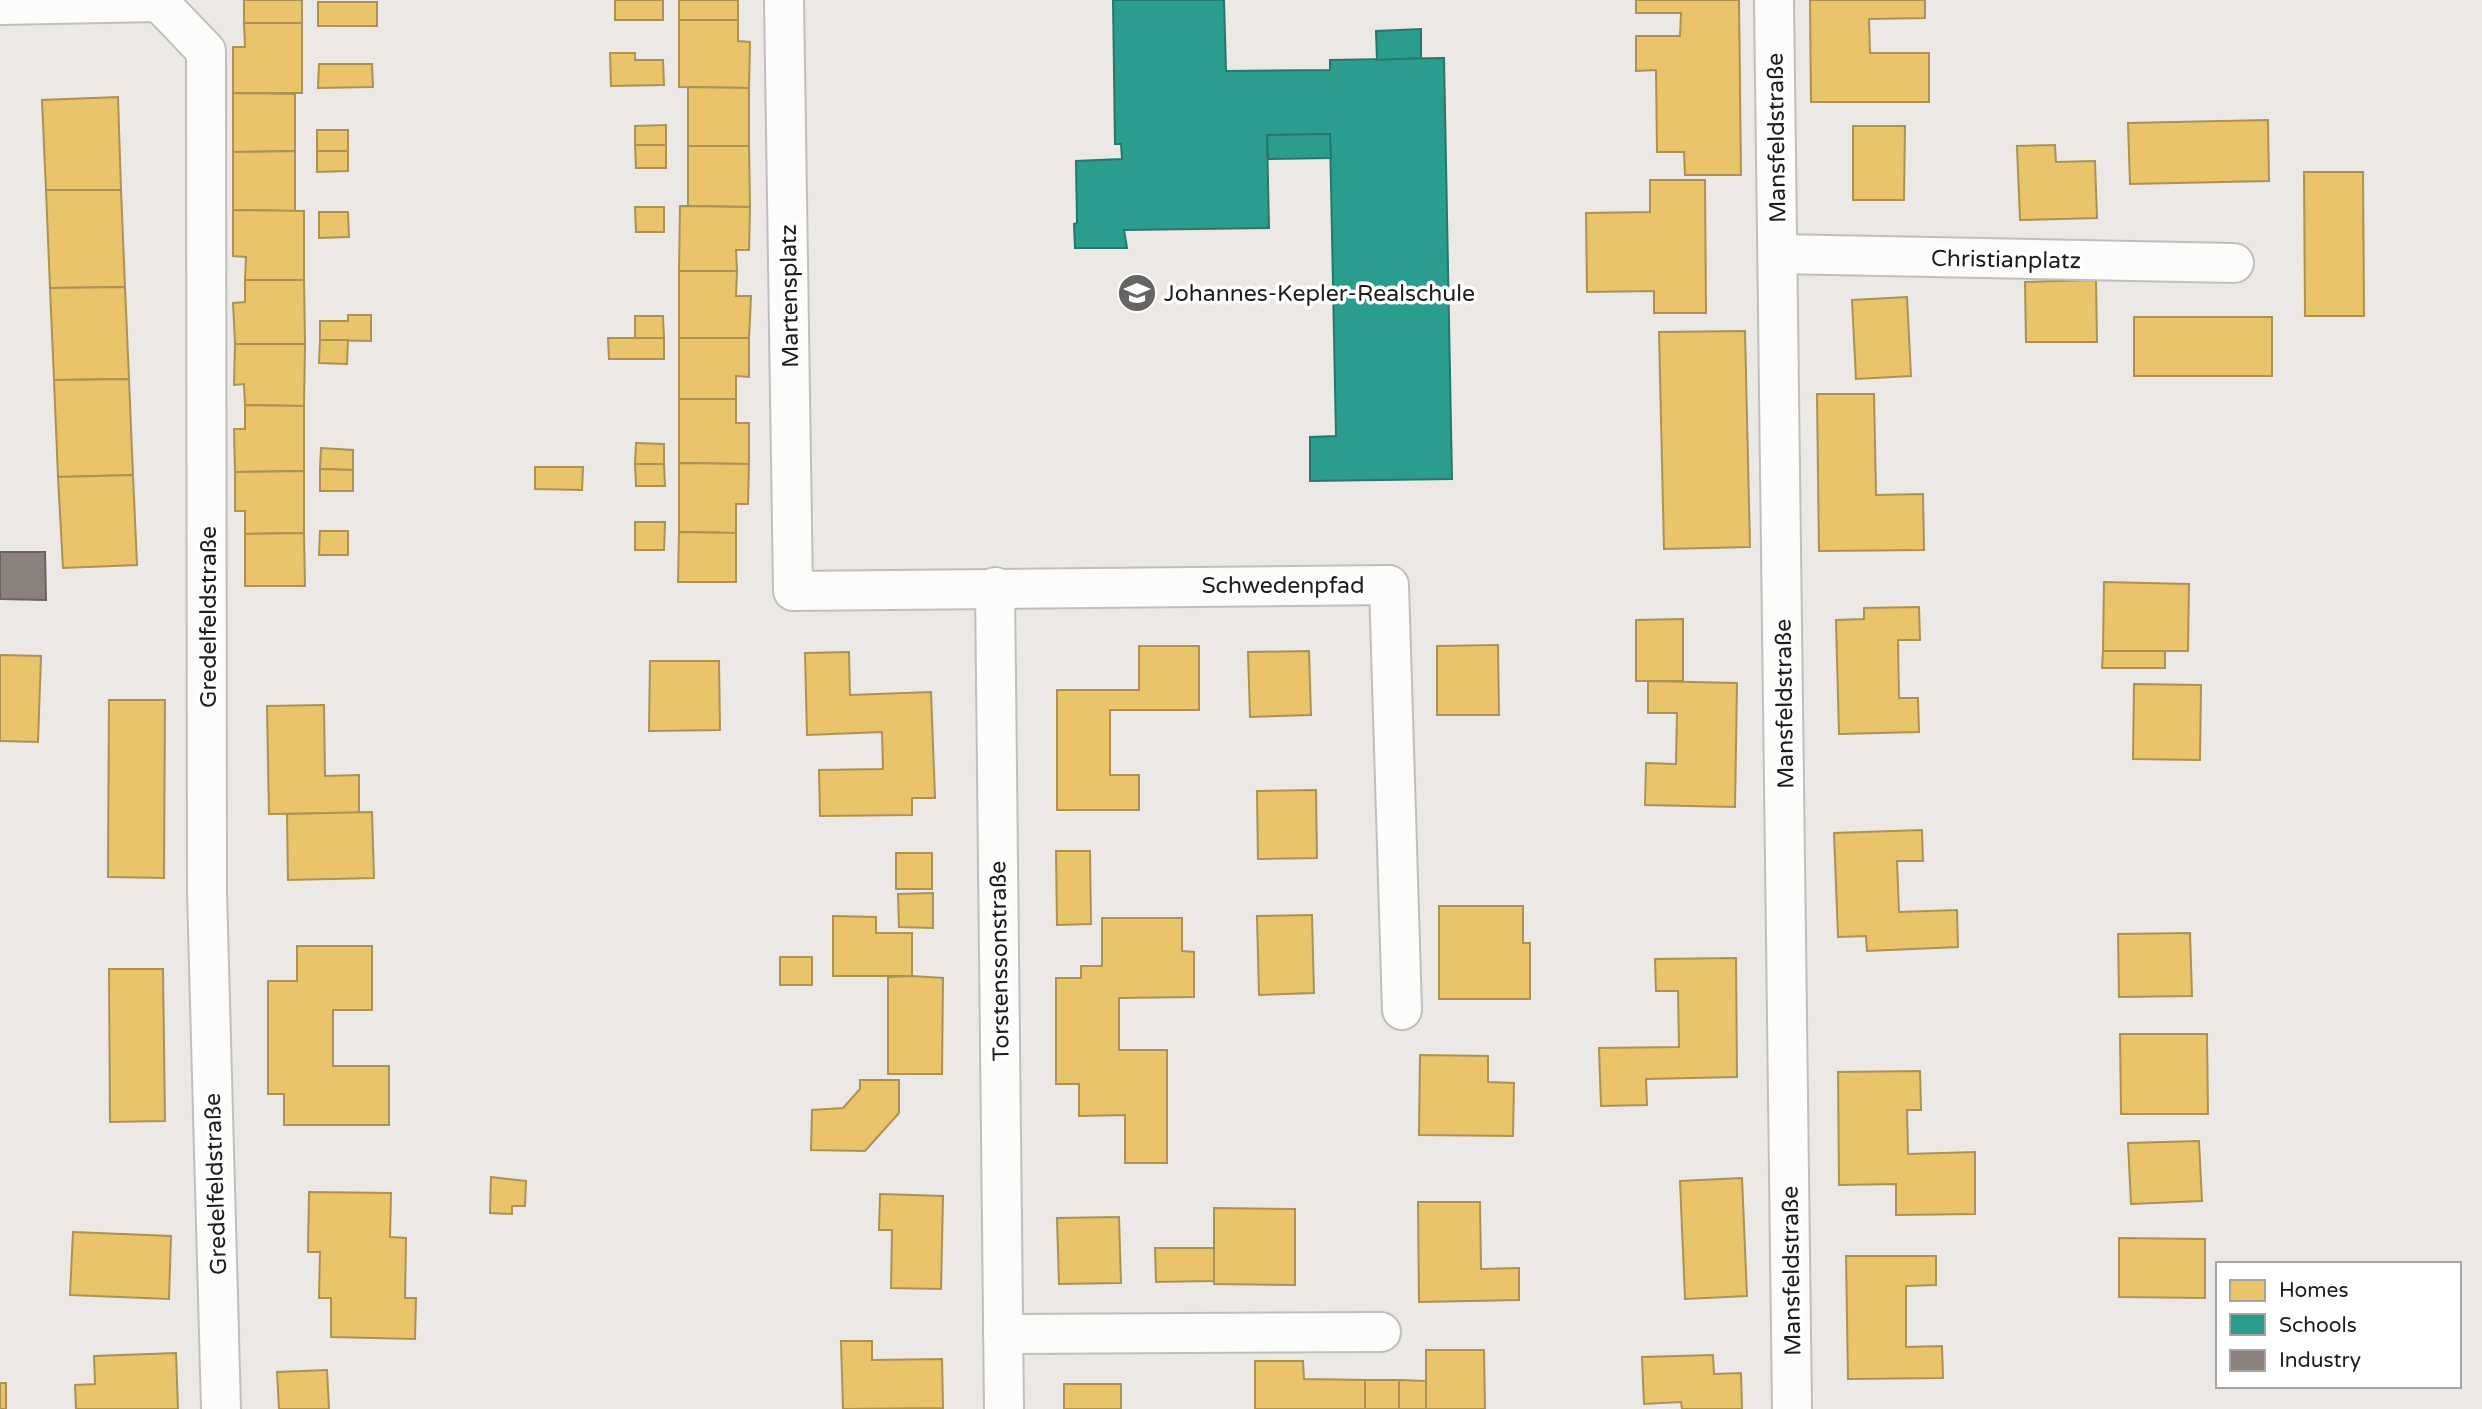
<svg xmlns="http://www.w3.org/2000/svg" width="2482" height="1409" font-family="'Varela Round',sans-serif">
  <rect width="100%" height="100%" fill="#ebe8e5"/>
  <g fill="#e9c46a" stroke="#ac9253" stroke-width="2">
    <rect x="244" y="0" width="58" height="23"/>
    <rect x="615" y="0" width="48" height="20"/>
    <rect x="679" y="0" width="59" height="20"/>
    <polygon points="1636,0 1739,0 1741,175 1685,175 1684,152 1657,152 1656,70 1636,71 1636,36 1680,36 1681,13 1636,13"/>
    <polygon points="1810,0 1925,0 1925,18 1869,19 1870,53 1929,53 1929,102 1811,102"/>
    <rect x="318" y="2" width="59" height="24"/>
    <polygon points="679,20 738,20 738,41 750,42 749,88 679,87"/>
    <polygon points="244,23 302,23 302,93 233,93 233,47 245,47"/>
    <polygon points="610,53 635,53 635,60 663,60 664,85 611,86"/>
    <polygon points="319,64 372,64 373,87 318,88"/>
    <polygon points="688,87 749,88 749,146 688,146"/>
    <polygon points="233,93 295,94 295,151 233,152"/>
    <polygon points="118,97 121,190 46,190 42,100"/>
    <polygon points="2268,120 2269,181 2130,184 2128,123"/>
    <polygon points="666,125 666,145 635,145 635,126"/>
    <polygon points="1853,126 1905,126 1904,200 1853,200"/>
    <rect x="317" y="130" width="31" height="21"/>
    <polygon points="635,145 666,145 666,168 636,168"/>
    <polygon points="2055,145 2056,162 2095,161 2097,218 2020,220 2017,146"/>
    <polygon points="688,146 749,146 750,207 688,206"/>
    <polygon points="295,151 295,211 233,210 233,152"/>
    <polygon points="317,151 348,151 348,171 317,172"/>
    <polygon points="2304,172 2363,172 2364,316 2305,316"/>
    <polygon points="1650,180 1705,180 1706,313 1654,313 1654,291 1587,292 1586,213 1650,212"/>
    <polygon points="46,190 121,190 125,287 50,288"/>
    <polygon points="680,206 750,207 749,250 736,250 737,271 679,271"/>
    <polygon points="635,207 664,207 664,232 636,232"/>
    <polygon points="233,210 304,211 304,280 245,280 246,257 233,256"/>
    <polygon points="319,212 348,212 349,237 319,238"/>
    <polygon points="679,271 737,271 736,296 751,296 749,338 679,338"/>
    <polygon points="245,280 304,280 305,344 235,344 233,303 245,302"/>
    <polygon points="2096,280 2097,342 2026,342 2025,282"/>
    <polygon points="125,287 129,379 54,380 50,288"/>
    <polygon points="1907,297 1911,376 1856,379 1852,300"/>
    <polygon points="348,315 371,315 371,341 320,340 320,321 348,321"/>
    <polygon points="635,316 663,316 664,338 635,338"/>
    <rect x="2134" y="317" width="138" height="59"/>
    <polygon points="1745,331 1750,547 1664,549 1659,332"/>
    <polygon points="608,338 664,338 664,359 609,359"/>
    <polygon points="679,338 749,338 749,377 736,376 736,399 679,399"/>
    <polygon points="320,340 348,340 347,364 319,363"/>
    <polygon points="235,344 305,344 304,406 245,405 244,384 234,385"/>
    <polygon points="129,379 133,475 58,477 54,380"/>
    <polygon points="1817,394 1874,394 1876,495 1923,494 1924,550 1819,551"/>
    <polygon points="679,399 736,399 736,423 749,423 749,464 679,463"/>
    <polygon points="245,405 304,406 304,471 235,472 234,429 245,429"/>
    <polygon points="636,443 664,444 664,464 635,464"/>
    <polygon points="321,448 353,450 353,470 320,469"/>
    <polygon points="679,463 749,464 748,504 736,504 736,533 679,532"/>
    <polygon points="635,464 664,464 665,486 636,486"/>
    <polygon points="535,467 583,467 582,490 535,489"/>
    <polygon points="320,469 353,470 353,491 320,491"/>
    <polygon points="304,471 304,533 245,534 245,511 235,511 235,472"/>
    <polygon points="133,475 137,565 63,568 58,477"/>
    <polygon points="635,522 665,522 664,550 635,550"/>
    <polygon points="320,531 348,531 348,555 319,555"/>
    <polygon points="679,532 736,533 736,582 678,582"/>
    <polygon points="304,533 305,586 245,586 245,534"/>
    <polygon points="2104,582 2189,584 2188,651 2103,651"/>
    <polygon points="1919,607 1920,640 1898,640 1899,698 1918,698 1919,732 1839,734 1836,620 1864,619 1864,608"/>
    <polygon points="1683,619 1683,681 1636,681 1636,620"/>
    <polygon points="1498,645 1499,715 1437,715 1437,646"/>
    <polygon points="1139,646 1199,646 1199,710 1110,710 1110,775 1139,775 1139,810 1057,810 1057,690 1139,690"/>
    <polygon points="1309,651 1311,715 1250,717 1248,652"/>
    <polygon points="2103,651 2165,651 2165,668 2102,668"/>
    <polygon points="849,652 850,695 931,692 935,798 912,798 912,815 820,816 819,770 883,769 882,732 807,735 805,653"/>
    <polygon points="0,655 41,656 38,742 0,741"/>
    <polygon points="650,661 719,661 720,730 649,731"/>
    <polygon points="1648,681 1737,683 1735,807 1645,805 1646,763 1676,764 1677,713 1648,713"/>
    <polygon points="2134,684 2201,685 2200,760 2133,759"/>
    <polygon points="109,700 165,700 164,878 108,877"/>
    <polygon points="324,705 325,776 359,775 359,813 269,814 267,706"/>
    <polygon points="1316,790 1317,858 1258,859 1257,791"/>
    <polygon points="372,812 374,878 288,880 287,814"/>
    <polygon points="1922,830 1923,861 1897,861 1899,912 1957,910 1958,947 1867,951 1866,936 1838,937 1834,833"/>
    <polygon points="1056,851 1090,851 1091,924 1057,925"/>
    <rect x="896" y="853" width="36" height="36"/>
    <polygon points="933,893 933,928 899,927 898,894"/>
    <polygon points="1439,906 1523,906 1523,943 1530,943 1530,999 1439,999"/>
    <polygon points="1312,915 1314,993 1259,995 1257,916"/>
    <polygon points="833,916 876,917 876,933 912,933 912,976 833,976"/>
    <polygon points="1102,918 1182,918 1182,951 1194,952 1194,997 1119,998 1119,1050 1167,1050 1167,1163 1125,1163 1125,1115 1079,1116 1079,1084 1056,1084 1056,978 1081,978 1081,966 1102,966"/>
    <polygon points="2190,933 2192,996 2119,997 2118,934"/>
    <polygon points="297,946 372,946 372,1010 333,1010 333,1066 389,1066 389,1125 284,1125 284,1094 268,1094 268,981 297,981"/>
    <rect x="780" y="957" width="32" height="28"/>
    <polygon points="1736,958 1737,1077 1646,1079 1647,1105 1601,1106 1599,1048 1679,1047 1678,991 1656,991 1655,959"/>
    <polygon points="109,969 163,969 165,1121 110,1122"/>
    <polygon points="912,976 943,978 942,1074 888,1074 888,977"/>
    <polygon points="2120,1034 2207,1034 2208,1114 2121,1114"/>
    <polygon points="1420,1055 1488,1056 1488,1082 1514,1083 1513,1136 1419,1135"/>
    <polygon points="1920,1071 1921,1110 1907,1110 1908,1154 1975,1152 1975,1214 1896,1215 1896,1184 1839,1185 1838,1072"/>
    <polygon points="860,1080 899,1080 899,1113 865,1151 811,1150 812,1110 843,1108 860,1089"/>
    <polygon points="2199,1141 2202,1201 2131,1204 2128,1143"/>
    <polygon points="491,1177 526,1181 525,1206 512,1206 512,1214 490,1213"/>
    <polygon points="1742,1178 1747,1296 1685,1299 1680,1181"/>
    <polygon points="309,1192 391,1193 390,1237 406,1238 405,1298 416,1298 415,1339 331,1337 331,1298 319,1298 320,1252 308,1252"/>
    <polygon points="880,1194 943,1196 941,1289 891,1288 892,1230 879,1230"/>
    <polygon points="1418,1202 1480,1202 1481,1269 1519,1268 1519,1300 1419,1302"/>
    <polygon points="1214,1208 1295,1209 1295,1285 1214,1284"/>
    <polygon points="1119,1217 1121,1283 1059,1284 1057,1218"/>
    <polygon points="73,1232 171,1236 169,1299 70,1295"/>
    <polygon points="2119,1238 2205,1239 2205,1298 2119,1297"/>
    <polygon points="1155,1248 1214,1248 1214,1281 1156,1282"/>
    <polygon points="1846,1256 1936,1256 1936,1285 1906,1286 1906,1347 1942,1346 1943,1378 1848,1379"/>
    <polygon points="841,1341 872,1341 872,1360 942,1359 943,1408 843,1409"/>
    <polygon points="1426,1350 1484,1350 1485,1409 1426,1409"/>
    <polygon points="176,1353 178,1409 76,1409 75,1385 95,1384 94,1356"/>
    <polygon points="1713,1355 1714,1374 1741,1373 1742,1409 1682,1409 1681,1402 1644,1404 1642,1357"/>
    <polygon points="1255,1361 1303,1361 1304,1379 1365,1380 1365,1409 1255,1409"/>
    <polygon points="327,1370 329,1409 279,1409 277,1372"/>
    <rect x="1365" y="1380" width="34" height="29"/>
    <polygon points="1399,1380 1426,1381 1426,1409 1399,1409"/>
    <rect x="0" y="1383" width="6" height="26"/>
    <rect x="1064" y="1384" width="57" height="25"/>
  </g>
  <g fill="#2a9d8f" stroke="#26776d" stroke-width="2">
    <polygon points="1113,0 1224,0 1226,71 1330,70 1330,60 1444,58 1452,479 1310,481 1310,437 1336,436 1330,134 1267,135 1269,228 1124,230 1127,248 1075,248 1074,224 1077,223 1076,161 1122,159 1121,144 1115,144"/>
    <polygon points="1421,29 1421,58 1377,60 1376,31"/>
    <polygon points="1330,134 1331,158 1268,159 1267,135"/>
  </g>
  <polygon fill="#8a817c" stroke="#696360" stroke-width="2" points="0,552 45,552 46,600 0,599"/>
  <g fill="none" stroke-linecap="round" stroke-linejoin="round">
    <g stroke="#c1bfbe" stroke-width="42">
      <g id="minor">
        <polyline points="784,0 793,591 1389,585 1402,1010"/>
        <polyline points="1774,0 1792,1409"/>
        <polyline points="0,5 159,2 206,51 207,892 221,1409"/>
        <polyline points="1778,254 2234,263"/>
        <polyline points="995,587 1004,1409"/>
        <polyline points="1003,1334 1381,1332"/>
      </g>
    </g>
    <use href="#minor" stroke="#fcfcfb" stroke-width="38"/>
  </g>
  <defs>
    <g id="school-disc" transform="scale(2.0125)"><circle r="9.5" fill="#656463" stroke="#fff"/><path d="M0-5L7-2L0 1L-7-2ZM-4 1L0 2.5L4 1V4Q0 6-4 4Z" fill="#fff"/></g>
  </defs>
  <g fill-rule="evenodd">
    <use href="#school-disc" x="1137" y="293"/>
  </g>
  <g text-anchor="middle" stroke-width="7" stroke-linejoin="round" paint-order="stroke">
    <g font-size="23" fill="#1d1d1d" stroke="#fff">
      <text transform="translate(1776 138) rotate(-91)" y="8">Mansfeldstraße</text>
      <text transform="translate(2006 259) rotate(1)" y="8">Christianplatz</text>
      <text transform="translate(789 296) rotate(-91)" y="8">Martensplatz</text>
      <text x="1283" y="593">Schwedenpfad</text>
      <text transform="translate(208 617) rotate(-90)" y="8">Gredelfeldstraße</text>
      <text transform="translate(1784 704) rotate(-91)" y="8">Mansfeldstraße</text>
      <text transform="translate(999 961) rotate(-91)" y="8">Torstenssonstraße</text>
      <text transform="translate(215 1184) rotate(-92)" y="8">Gredelfeldstraße</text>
      <text transform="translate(1791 1271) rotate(-91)" y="8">Mansfeldstraße</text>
    </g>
    <g font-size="23" fill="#1d1d1d" stroke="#fff" text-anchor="start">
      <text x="1164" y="301">Johannes-Kepler-Realschule</text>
    </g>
  </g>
  <rect x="2216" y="1262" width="245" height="126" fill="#ffffff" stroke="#a5a5a5" stroke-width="2"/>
  <rect x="2230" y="1280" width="35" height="21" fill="#e9c46a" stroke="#a5a5a5" stroke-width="2"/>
  <text x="2279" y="1297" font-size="21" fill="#1d1d1d">Homes</text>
  <rect x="2230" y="1314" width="35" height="21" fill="#2a9d8f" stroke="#a5a5a5" stroke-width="2"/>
  <text x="2279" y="1332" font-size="21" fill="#1d1d1d">Schools</text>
  <rect x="2230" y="1350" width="35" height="21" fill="#8a817c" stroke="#a5a5a5" stroke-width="2"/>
  <text x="2279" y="1367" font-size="21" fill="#1d1d1d">Industry</text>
</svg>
